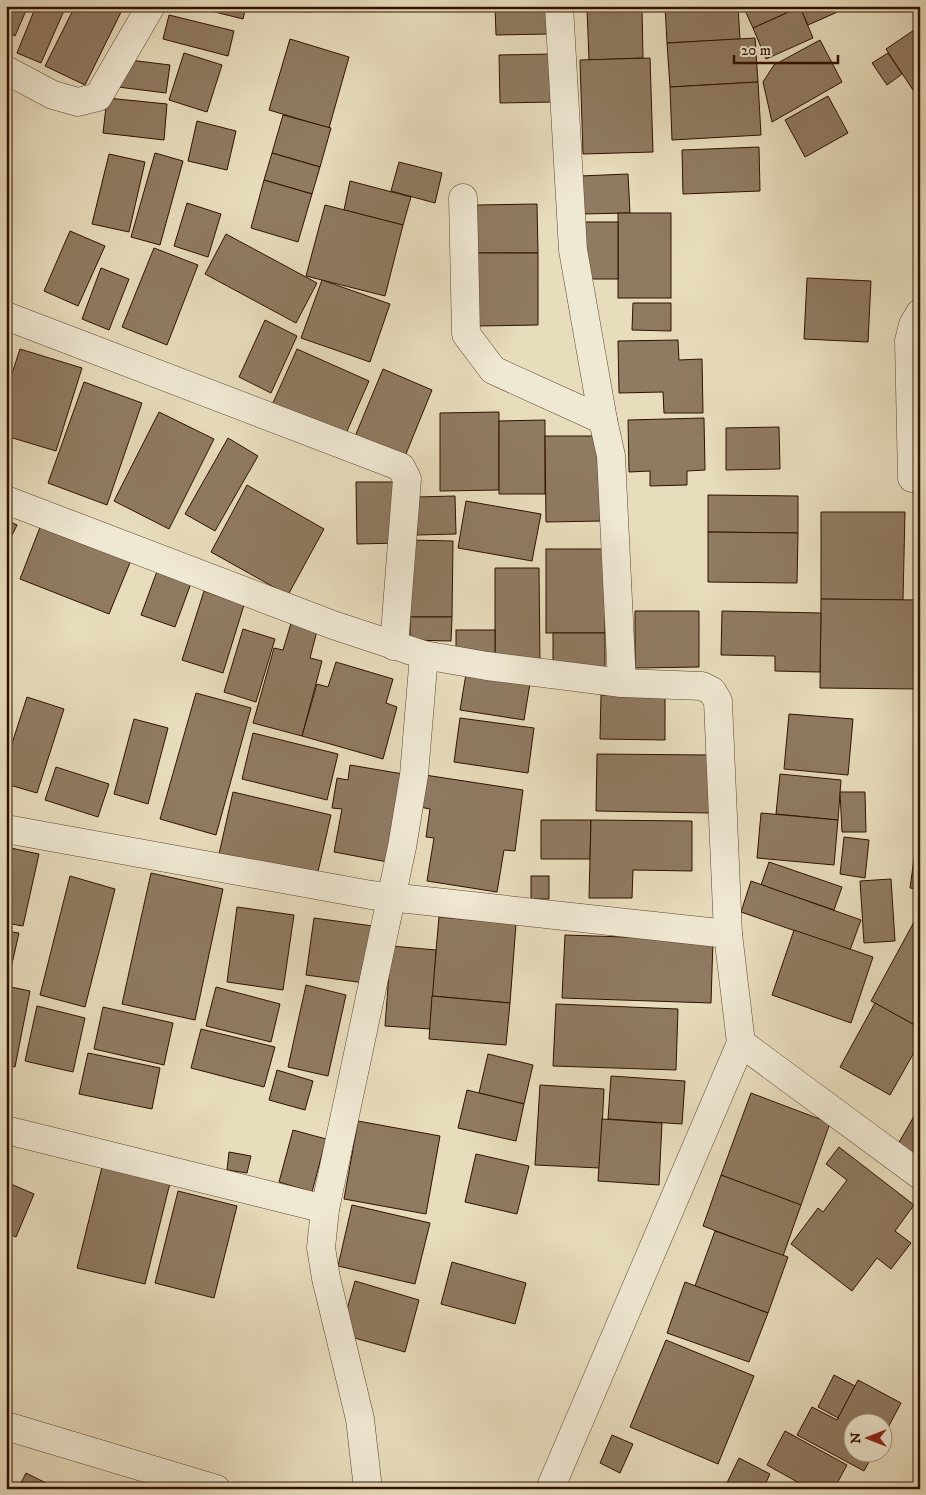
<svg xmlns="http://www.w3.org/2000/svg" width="926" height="1495" font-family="'IM FELL DW Pica',serif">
  <rect width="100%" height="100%" fill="#e7dcbc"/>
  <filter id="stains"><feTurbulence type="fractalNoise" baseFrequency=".004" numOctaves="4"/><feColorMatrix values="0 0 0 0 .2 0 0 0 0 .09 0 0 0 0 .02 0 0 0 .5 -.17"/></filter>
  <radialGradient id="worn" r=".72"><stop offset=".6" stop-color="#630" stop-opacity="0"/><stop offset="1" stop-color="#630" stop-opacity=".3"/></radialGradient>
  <g fill="#8f7a62" stroke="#301000">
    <polygon points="6,6 28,6 15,36 6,32"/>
    <polygon points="36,6 66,6 41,63 17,53"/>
    <polygon points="75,6 124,6 85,85 45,66"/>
    <polygon points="191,6 246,6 243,19"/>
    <polygon points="260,6 313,6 312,12 260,10"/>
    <polygon points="495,6 549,6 549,34 496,35"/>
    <polygon points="665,6 738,6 740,39 667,43"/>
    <polygon points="743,6 799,6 800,7 753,28"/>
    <polygon points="799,6 851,6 808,25"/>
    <polygon points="642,7 643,58 589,60 587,9"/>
    <polygon points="800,7 813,38 766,59 753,28"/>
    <polygon points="169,15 234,31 228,56 163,39"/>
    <polygon points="920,26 920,86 913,90 886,49"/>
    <polygon points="755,38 758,82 670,87 667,43"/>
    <polygon points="290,39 349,57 329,128 269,110"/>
    <polygon points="820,40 842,82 772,122 763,82 774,65"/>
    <polygon points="184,53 222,65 207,112 169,100"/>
    <polygon points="888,53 902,74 887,85 872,63"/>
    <polygon points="553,54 554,102 500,103 499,55"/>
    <polygon points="650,58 653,152 583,154 580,60"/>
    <polygon points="121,59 170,65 166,93 118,87"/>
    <polygon points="758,82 761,135 672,140 670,87"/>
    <polygon points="828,96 848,133 805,157 785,120"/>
    <polygon points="107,98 167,104 164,140 103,133"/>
    <polygon points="283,115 331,128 320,167 272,153"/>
    <polygon points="197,121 236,131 227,170 188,161"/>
    <polygon points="759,147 760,191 683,194 682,150"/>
    <polygon points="155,153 183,161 160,245 131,237"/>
    <polygon points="272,153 320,167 312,194 264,180"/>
    <polygon points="109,154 145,162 129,232 92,224"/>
    <polygon points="399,162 442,173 435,203 391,191"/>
    <polygon points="628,174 630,213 581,214 580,176"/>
    <polygon points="264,180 312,194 298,242 251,228"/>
    <polygon points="350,181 411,197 403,225 344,210"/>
    <polygon points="187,203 221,214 208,257 174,246"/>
    <polygon points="537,204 538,253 477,253 477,205"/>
    <polygon points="325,205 403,225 385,296 306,276"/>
    <rect x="618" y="213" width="53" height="85"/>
    <rect x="580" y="222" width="38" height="57"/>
    <polygon points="70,231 105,246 78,306 44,291"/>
    <polygon points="226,234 317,283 296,323 205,274"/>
    <polygon points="154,248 198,265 167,345 122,327"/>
    <polygon points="477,253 538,253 538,325 478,326"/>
    <polygon points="101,268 129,279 109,330 82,319"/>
    <polygon points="807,278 871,281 868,342 804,339"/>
    <polygon points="322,280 390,304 370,362 301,338"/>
    <polygon points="633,303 671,303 671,331 632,330"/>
    <polygon points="265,320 297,336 271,393 239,377"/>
    <polygon points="678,340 679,360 702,359 703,413 664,413 663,392 619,393 618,341"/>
    <polygon points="20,349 82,368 56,451 6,436 6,392"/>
    <polygon points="297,349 369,381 344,438 272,405"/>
    <polygon points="383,369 432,390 401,466 351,446"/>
    <polygon points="84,382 142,403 107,505 48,483"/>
    <polygon points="159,412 214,439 169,529 114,501"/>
    <polygon points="499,412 499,490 440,491 440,413"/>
    <polygon points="704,418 705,470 687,471 687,485 650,486 650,471 629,472 628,420"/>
    <polygon points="545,420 545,494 499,494 499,421"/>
    <polygon points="779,427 780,469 726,470 726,428"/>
    <polygon points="545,436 602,436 603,521 546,522"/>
    <polygon points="228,438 258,456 215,531 185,514"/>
    <polygon points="356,482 398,482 399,543 357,544"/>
    <polygon points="247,485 324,529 288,595 211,552"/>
    <polygon points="708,495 798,496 798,533 708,532"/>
    <polygon points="455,496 456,534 417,535 416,497"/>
    <polygon points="466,501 541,514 532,561 458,548"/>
    <polygon points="821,512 905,512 903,600 821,599"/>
    <polygon points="44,517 134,553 109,614 20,579"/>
    <polygon points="6,520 17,525 6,548"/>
    <polygon points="708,532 798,533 797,583 708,582"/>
    <polygon points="411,540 453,541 452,617 410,617"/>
    <rect x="546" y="549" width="59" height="84"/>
    <polygon points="160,563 194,575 175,627 141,615"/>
    <polygon points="495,568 539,568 540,664 495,664"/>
    <polygon points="204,591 244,605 223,673 182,660"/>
    <polygon points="821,599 920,600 920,689 820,688"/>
    <polygon points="635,611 699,611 699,667 635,668"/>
    <polygon points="722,611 821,613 820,672 775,671 775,656 721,655"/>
    <polygon points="410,617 452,617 451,641 410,640"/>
    <polygon points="292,620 318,627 310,658 322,661 302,736 253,723 274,648 283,650"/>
    <polygon points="243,629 275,639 256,702 224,692"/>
    <rect x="456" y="630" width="39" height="29"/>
    <rect x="553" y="633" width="52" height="36"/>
    <polygon points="336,662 393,679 386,703 397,707 383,759 302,736 317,684 328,687"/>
    <polygon points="467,668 531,677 524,720 460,710"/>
    <polygon points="196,693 251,708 216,835 160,819"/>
    <polygon points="601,695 665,696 665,740 600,739"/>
    <polygon points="27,697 64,709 37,793 6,784 6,762"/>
    <polygon points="789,714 853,719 848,775 784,769"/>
    <polygon points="460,718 534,728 528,773 454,762"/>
    <polygon points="134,719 168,728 148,804 114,794"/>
    <polygon points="253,733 338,754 327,800 242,779"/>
    <polygon points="597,754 710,755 710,813 596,811"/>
    <polygon points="350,765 409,775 393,863 334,852 342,809 332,808 337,778 348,780"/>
    <polygon points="56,767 109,784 98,817 45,800"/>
    <polygon points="780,774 841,780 838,820 776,814"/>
    <polygon points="425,775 523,790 515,851 504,850 497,892 427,881 434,838 426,837 430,809 420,807"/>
    <polygon points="233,792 331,815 317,876 219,854"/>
    <polygon points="840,792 865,792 866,832 842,832"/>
    <polygon points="761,813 838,820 834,865 757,858"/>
    <polygon points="541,820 591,820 590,859 541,859"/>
    <polygon points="591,820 692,821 692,871 633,870 632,898 589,898"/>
    <polygon points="844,837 869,840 865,878 840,874"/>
    <polygon points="6,847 39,854 23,926 6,923"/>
    <polygon points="915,852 920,852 920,889 910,888"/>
    <polygon points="769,862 842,887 834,910 761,885"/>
    <polygon points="151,873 223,889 195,1020 122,1004"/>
    <polygon points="70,876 115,889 85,1007 40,995"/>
    <rect x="531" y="876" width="18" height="23"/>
    <polygon points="891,879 895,941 864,943 860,881"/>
    <polygon points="751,881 861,920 850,950 741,912"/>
    <polygon points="237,907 294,915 283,990 227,982"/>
    <polygon points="920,911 920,1028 871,1001"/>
    <polygon points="439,917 516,924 510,1003 432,996"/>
    <polygon points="314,918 373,926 365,983 306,975"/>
    <polygon points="794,930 873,957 851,1023 772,995"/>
    <polygon points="6,931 19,933 11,968 6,967"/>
    <polygon points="565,935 713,940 711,1003 562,998"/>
    <polygon points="391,946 436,950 430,1029 385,1026"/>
    <polygon points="306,985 346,995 328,1076 288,1067"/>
    <polygon points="6,986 30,991 15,1067 6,1065"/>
    <polygon points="216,987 280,1004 271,1042 206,1026"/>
    <polygon points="432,996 510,1003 506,1045 429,1039"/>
    <polygon points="875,1003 920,1028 920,1042 890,1095 840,1067"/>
    <polygon points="556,1004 678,1009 676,1070 553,1066"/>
    <polygon points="37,1006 85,1018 73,1072 25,1061"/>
    <polygon points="103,1007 173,1023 164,1065 94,1049"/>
    <polygon points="201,1029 275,1047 264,1087 191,1068"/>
    <polygon points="88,1053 160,1068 152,1109 79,1094"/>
    <polygon points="488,1054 533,1065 524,1104 479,1093"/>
    <polygon points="277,1070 313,1081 305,1110 269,1100"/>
    <polygon points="611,1076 685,1081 682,1124 608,1119"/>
    <polygon points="540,1085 604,1089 600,1168 535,1165"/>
    <polygon points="467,1090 524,1104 516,1141 458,1128"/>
    <polygon points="751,1093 830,1123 801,1205 721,1175"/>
    <polygon points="920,1106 920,1156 898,1144"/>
    <polygon points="602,1119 662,1123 659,1185 598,1181"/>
    <polygon points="358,1121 440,1136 426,1214 344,1199"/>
    <polygon points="293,1130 326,1139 312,1192 279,1182"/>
    <polygon points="839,1147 914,1205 895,1231 911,1243 891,1269 877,1258 852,1291 791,1244 818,1208 823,1212 847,1180 826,1164"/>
    <polygon points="229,1152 251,1156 247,1173 227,1170"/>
    <polygon points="476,1154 529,1166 517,1214 465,1202"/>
    <polygon points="102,1167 170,1183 145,1284 77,1268"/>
    <polygon points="721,1175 801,1205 783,1256 703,1226"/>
    <polygon points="6,1182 34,1194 16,1237 6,1233"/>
    <polygon points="178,1191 237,1206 214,1298 155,1283"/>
    <polygon points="352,1205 430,1223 415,1284 338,1266"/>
    <polygon points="715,1231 788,1257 768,1313 695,1286"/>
    <polygon points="452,1262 526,1283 515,1324 441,1304"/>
    <polygon points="355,1281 419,1300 405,1352 340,1334"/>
    <polygon points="685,1282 768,1313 749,1362 667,1333"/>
    <polygon points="666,1340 754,1376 718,1464 630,1427"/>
    <polygon points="834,1375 855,1386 838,1418 818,1407"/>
    <polygon points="858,1380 901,1403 884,1435 884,1422 854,1422 854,1452 874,1452 864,1471 797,1435 812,1407 837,1420"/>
    <polygon points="785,1431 847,1465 834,1489 810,1489 767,1465"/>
    <polygon points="612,1435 633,1444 620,1473 600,1463"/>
    <polygon points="739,1458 770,1474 763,1489 724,1489"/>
    <polygon points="26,1473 50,1485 48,1489 18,1489"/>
  </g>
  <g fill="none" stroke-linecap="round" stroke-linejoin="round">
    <g stroke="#5e432f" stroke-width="29">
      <g id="minor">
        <polyline points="559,6 573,250 603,420"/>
        <polyline points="6,70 53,95 78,102 98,97 151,6"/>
        <polyline points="463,198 466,334 493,370 603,420 611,456 622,683"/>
        <polyline points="6,316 401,467 407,479 394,646"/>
        <polyline points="912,478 909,341 913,325 920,313"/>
        <polyline points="6,500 333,625 424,655 487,666 622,683 702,686 712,691 718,701 728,934"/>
        <polyline points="6,829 371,895 728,934 741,1043 920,1175"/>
        <polyline points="6,1130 325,1209"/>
        <polyline points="6,1426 216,1489"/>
        <polyline points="368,1489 360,1419 326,1278 321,1248 325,1209 402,847 414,775 424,655"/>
        <polyline points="550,1489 741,1043"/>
      </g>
    </g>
    <use href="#minor" stroke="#efe8d3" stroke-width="28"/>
  </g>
  <rect width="926" height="1495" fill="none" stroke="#e7dcbc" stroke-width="25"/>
  <rect x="8" y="8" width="911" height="1480" fill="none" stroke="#301000" stroke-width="2.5"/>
  <rect x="12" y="12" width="901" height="1470" fill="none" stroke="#301000"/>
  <g transform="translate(868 1438) rotate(270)"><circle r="24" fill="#efe8d3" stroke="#a3927f"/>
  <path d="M0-4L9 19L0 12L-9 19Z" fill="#8f2418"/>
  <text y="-8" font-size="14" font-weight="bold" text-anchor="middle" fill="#301000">N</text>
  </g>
  <path d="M734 55v8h104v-8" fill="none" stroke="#301000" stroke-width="2.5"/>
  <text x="741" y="55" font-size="15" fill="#301000" stroke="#efe8d3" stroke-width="4" paint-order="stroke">20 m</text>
  <rect width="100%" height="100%" filter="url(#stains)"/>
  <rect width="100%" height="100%" fill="url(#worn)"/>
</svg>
